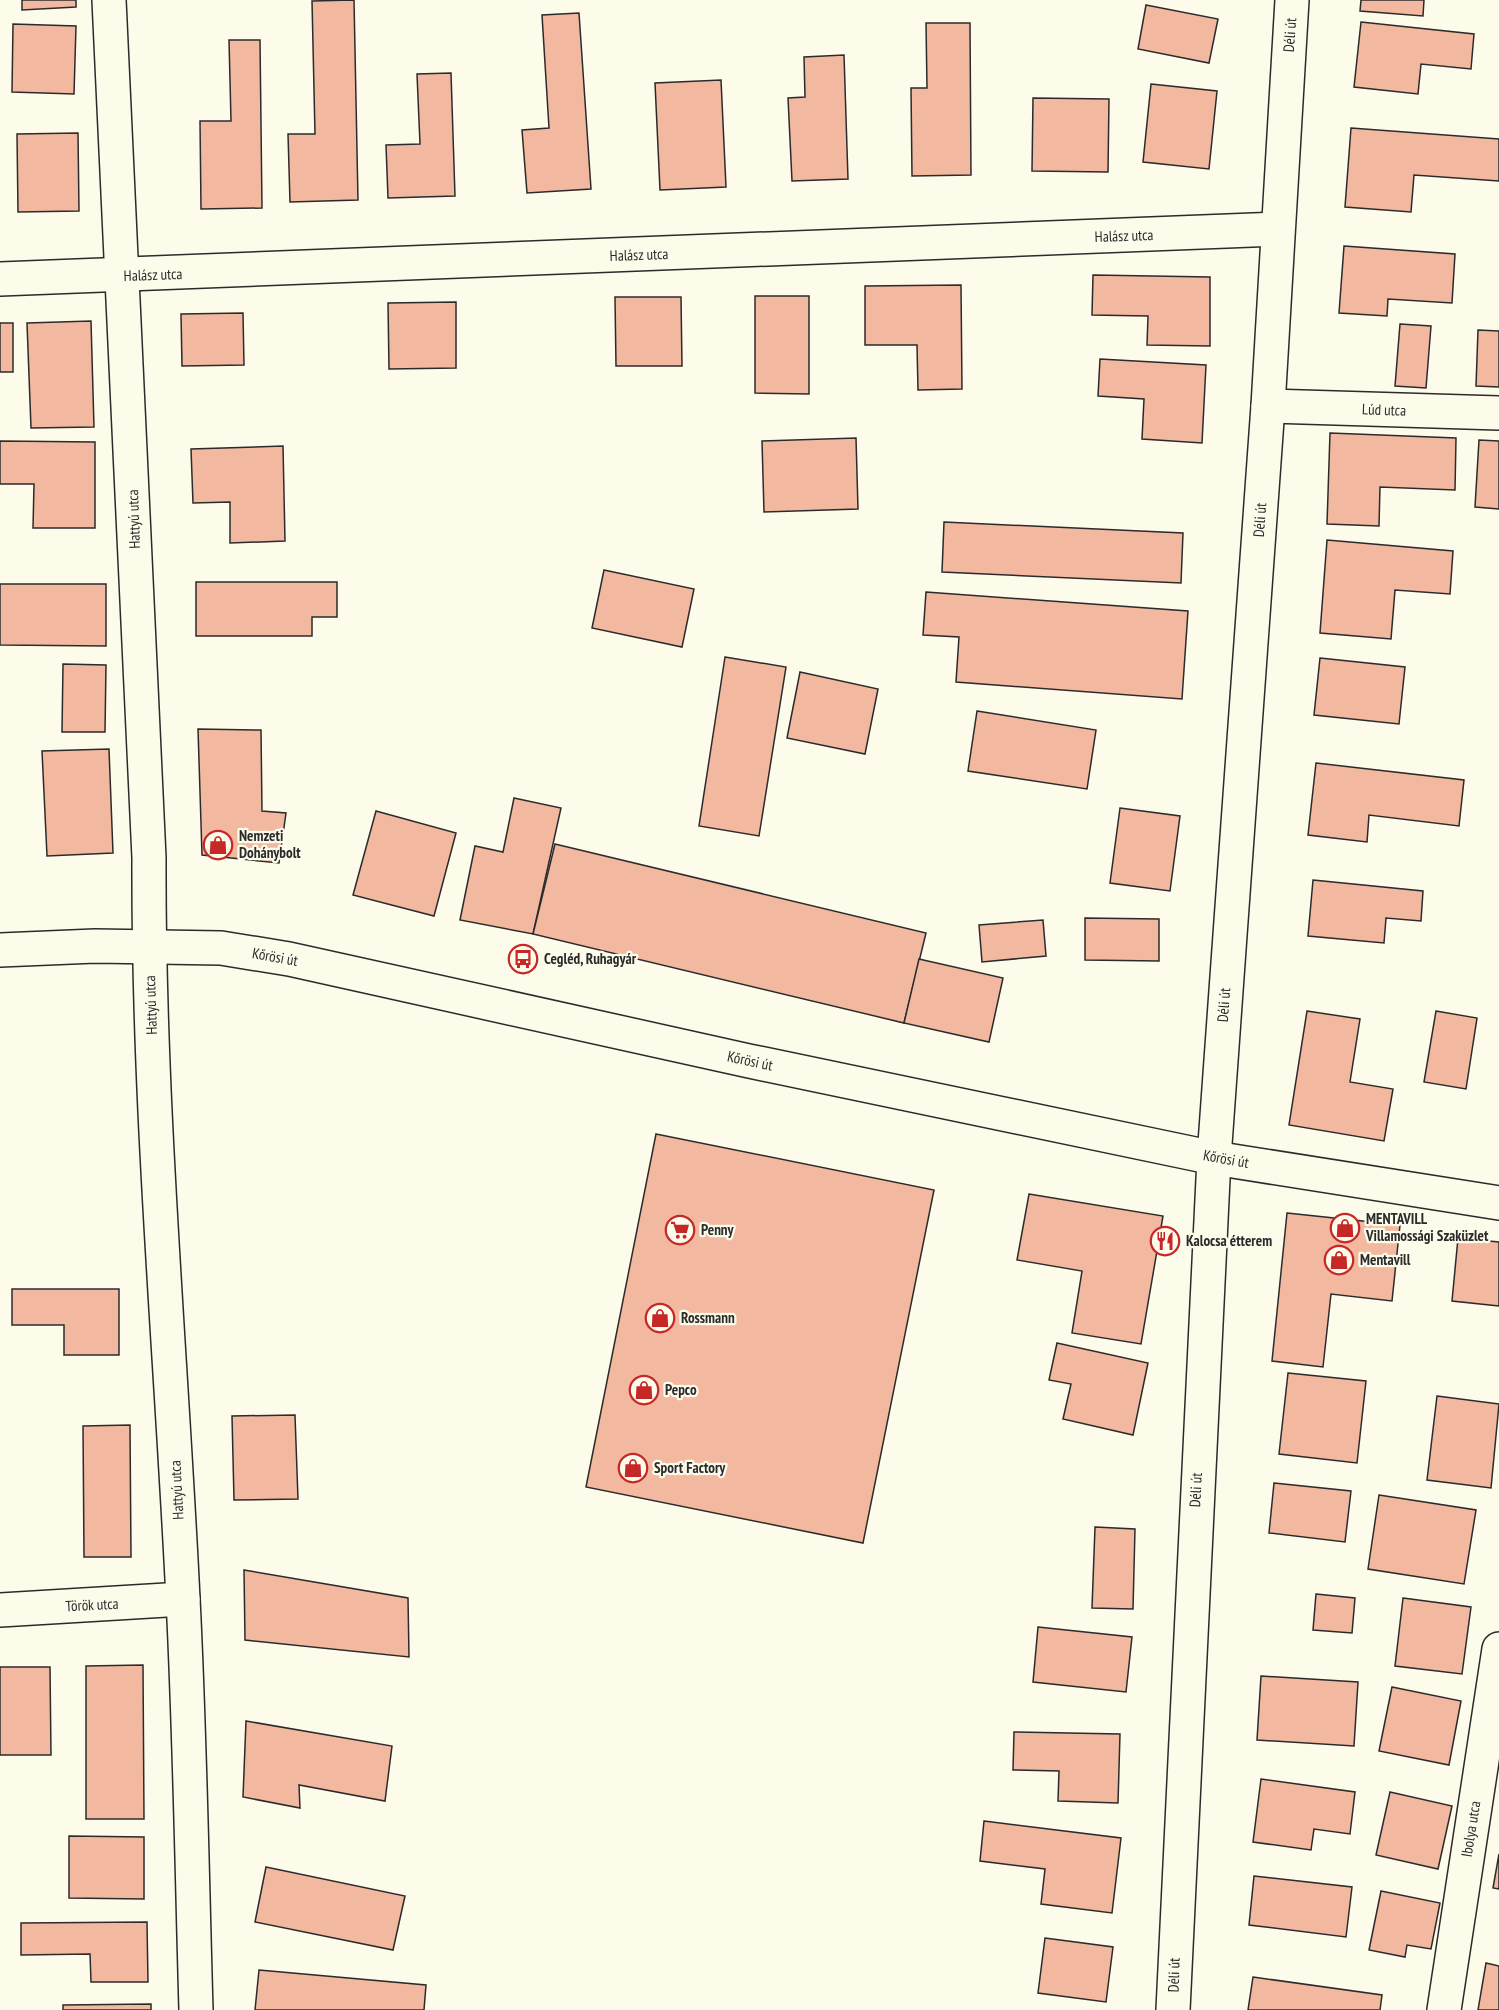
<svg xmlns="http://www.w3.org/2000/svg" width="1499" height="2010" font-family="'PT Sans Narrow',sans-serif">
  <rect width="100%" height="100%" fill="#fdfbea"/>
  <g fill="#f2b8a0" stroke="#2b2b2b" stroke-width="1.5">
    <polygon points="22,0 76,0 76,7 22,10"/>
    <polygon points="354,0 358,200 290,202 288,134 315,134 312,1"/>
    <polygon points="1361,0 1424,0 1423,16 1360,11"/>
    <polygon points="1146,5 1218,19 1209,63 1138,49"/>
    <polygon points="579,13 591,189 527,193 522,130 549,128 542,15"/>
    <polygon points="1361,22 1474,34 1471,69 1421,64 1418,94 1354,87"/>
    <polygon points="926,23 970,23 971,175 912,176 911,88 927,88"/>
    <polygon points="13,24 76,26 74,94 12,92"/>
    <polygon points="229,40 260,40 262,208 201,209 200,121 231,121"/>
    <polygon points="844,55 848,179 792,181 788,98 805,97 804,57"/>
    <polygon points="451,73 455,196 388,198 386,145 420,144 417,74"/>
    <polygon points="721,80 726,187 660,190 655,83"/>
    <polygon points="1151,84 1217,91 1209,169 1143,162"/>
    <polygon points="1033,98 1109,99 1108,172 1032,171"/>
    <polygon points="1351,128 1499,139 1499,181 1414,175 1411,212 1345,207"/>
    <polygon points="78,133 79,211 18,212 17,134"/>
    <polygon points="1344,246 1455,254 1452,303 1388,299 1387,316 1339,313"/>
    <polygon points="1093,275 1210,277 1210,346 1147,345 1148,316 1092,315"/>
    <polygon points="961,285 962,389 918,390 917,345 865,345 865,286"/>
    <polygon points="755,296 809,296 809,394 755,393"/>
    <polygon points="615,297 681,297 682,366 616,366"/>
    <polygon points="456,302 456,368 389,369 388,303"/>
    <polygon points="243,313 244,365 182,366 181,314"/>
    <polygon points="91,321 94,427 31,428 27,323"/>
    <rect x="0" y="323" width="13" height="49"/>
    <polygon points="1400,324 1431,326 1426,388 1395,386"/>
    <polygon points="1478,330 1499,331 1499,387 1476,386"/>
    <polygon points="1100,359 1206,365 1202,443 1142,439 1144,399 1098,396"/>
    <polygon points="1330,433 1456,438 1455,490 1380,487 1379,526 1327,524"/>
    <polygon points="856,438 858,509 764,512 762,441"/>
    <polygon points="1479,440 1499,441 1499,509 1475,507"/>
    <polygon points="0,441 95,442 95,528 33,528 34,484 0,484"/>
    <polygon points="283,446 285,541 230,543 230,502 193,503 191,449"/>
    <polygon points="944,522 1183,533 1181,583 942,572"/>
    <polygon points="1327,540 1453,551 1450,594 1395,590 1391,639 1320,633"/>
    <polygon points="604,570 694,589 682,647 592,628"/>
    <polygon points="196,582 337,582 337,617 312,617 312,636 196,636"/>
    <polygon points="0,584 106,584 106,646 0,645"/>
    <polygon points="926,592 1188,611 1182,699 956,682 959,637 923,635"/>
    <polygon points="725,657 786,667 759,836 699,826"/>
    <polygon points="1320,658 1405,667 1399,724 1314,715"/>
    <polygon points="63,664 106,665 105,732 62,732"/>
    <polygon points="800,672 878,689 865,754 787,738"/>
    <polygon points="977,711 1096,730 1087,789 968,771"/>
    <polygon points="198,729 261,730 262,811 286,813 279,863 202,855"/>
    <polygon points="109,749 113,853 47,856 42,751"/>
    <polygon points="1316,763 1464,780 1459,826 1369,815 1367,842 1308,835"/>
    <polygon points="514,798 561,808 533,934 460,920 475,846 503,852"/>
    <polygon points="1120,808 1180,816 1170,891 1110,883"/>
    <polygon points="376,811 456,833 434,916 353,895"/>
    <polygon points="555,844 926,933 904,1023 533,934"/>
    <polygon points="1313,880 1423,891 1421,921 1386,918 1384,943 1308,936"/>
    <polygon points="1085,918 1159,919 1159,961 1085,960"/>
    <polygon points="1043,920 1046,956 982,962 979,925"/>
    <polygon points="919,959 1003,978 989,1042 904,1023"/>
    <polygon points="1307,1011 1360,1019 1350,1082 1393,1089 1384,1141 1289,1125"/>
    <polygon points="1436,1011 1477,1018 1466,1089 1424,1082"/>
    <polygon points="656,1134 934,1190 863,1543 586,1487"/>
    <polygon points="1029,1194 1163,1216 1141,1344 1072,1333 1082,1271 1017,1260"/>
    <polygon points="1287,1213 1400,1225 1392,1301 1331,1294 1323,1367 1272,1361"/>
    <polygon points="1458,1238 1499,1242 1499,1306 1452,1301"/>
    <polygon points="12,1289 119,1289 119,1355 64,1355 64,1325 12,1325"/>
    <polygon points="1057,1343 1148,1363 1133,1435 1063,1419 1071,1384 1049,1380"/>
    <polygon points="1288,1373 1366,1381 1357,1463 1279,1454"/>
    <polygon points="1437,1396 1499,1404 1491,1488 1427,1480"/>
    <polygon points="295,1415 298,1499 234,1500 232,1416"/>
    <polygon points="130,1425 131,1557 84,1557 83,1426"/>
    <polygon points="1274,1483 1351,1491 1345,1542 1269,1533"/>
    <polygon points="1379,1495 1476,1510 1464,1584 1368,1569"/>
    <polygon points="1095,1527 1135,1529 1133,1609 1092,1608"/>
    <polygon points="244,1570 408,1598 409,1657 245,1640"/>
    <polygon points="1316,1594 1355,1598 1352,1633 1313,1630"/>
    <polygon points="1403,1598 1471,1607 1462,1674 1395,1666"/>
    <polygon points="1038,1627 1132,1637 1126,1692 1033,1682"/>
    <polygon points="143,1665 144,1819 86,1819 86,1666"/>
    <polygon points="0,1667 50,1667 51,1755 0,1755"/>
    <polygon points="1261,1676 1358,1682 1354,1746 1257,1740"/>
    <polygon points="1392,1687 1461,1701 1449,1765 1379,1751"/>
    <polygon points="246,1721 392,1746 385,1801 299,1785 300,1808 243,1797"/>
    <polygon points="1014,1732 1120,1734 1118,1803 1058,1801 1059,1771 1013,1770"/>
    <polygon points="1261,1779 1355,1792 1350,1834 1314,1829 1311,1850 1253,1842"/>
    <polygon points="1390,1792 1452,1806 1438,1869 1376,1855"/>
    <polygon points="984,1821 1121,1838 1112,1913 1041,1904 1045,1869 980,1861"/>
    <polygon points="69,1836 144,1837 144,1899 69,1898"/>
    <polygon points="1499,1854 1499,1889 1493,1888"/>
    <polygon points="266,1867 405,1896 393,1950 255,1922"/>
    <polygon points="1254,1876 1352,1887 1346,1937 1249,1925"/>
    <polygon points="1381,1891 1440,1903 1431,1949 1407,1945 1405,1957 1369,1950"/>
    <polygon points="147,1922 148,1982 91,1982 90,1954 21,1955 21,1923"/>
    <polygon points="1045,1938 1113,1947 1106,2002 1038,1993"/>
    <polygon points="1486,1963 1499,1966 1499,2010 1478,2010"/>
    <polygon points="259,1970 426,1985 424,2010 255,2010"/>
    <polygon points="1253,1977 1382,1995 1380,2010 1248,2010"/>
    <polygon points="151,2004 151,2010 63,2010 63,2005"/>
  </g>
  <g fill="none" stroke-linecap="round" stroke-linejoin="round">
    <g stroke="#2b2b2b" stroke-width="36">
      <g id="minor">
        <path d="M109,0l40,858c-1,247 22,493 34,741 7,137 9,274 13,411"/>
        <polyline points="0,279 1277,229"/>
        <polyline points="1268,406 1499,413"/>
        <polyline points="1214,1158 1499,1203"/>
        <polyline points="0,1610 183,1599"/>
        <polyline points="1444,2010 1499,1649"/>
      </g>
    </g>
    <g stroke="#2b2b2b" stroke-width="36">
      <polyline id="tertiary" points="1214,1158 1268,406 1292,0"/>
    </g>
    <g stroke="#2b2b2b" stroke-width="36">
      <polyline id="primary" points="0,950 95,946 221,948 289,959 749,1061 1214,1158 1173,2010"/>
    </g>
    <use href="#minor" stroke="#fdfbea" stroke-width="33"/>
    <use href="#tertiary" stroke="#fdfbea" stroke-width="33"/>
    <use href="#primary" stroke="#fdfbea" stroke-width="33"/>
  </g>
  <defs>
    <g id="shop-ring" transform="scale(1.5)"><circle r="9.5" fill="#fdfbea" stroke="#c62828" stroke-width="1.5"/><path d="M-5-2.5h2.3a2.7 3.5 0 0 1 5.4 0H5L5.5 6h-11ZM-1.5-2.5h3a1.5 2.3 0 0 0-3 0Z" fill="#c62828"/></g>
    <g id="bus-ring" transform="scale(1.5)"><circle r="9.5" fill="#fdfbea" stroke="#c62828" stroke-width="1.5"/><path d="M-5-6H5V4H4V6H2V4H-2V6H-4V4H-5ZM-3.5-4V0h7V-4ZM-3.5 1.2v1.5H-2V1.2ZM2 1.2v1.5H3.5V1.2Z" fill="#c62828"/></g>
    <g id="supermarket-ring" transform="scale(1.5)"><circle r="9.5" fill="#fdfbea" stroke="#c62828" stroke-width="1.5"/><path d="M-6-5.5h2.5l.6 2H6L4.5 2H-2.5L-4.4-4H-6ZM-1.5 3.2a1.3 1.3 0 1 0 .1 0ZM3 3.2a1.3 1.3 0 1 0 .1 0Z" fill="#c62828"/></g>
    <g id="restaurant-ring" transform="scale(1.5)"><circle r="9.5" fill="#fdfbea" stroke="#c62828" stroke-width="1.5"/><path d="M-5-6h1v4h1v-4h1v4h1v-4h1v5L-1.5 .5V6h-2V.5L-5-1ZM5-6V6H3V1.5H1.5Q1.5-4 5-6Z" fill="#c62828"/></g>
  </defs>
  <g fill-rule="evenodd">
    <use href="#shop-ring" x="218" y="845"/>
    <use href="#bus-ring" x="523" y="959"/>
    <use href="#shop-ring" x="1345" y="1228"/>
    <use href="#supermarket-ring" x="680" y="1230"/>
    <use href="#restaurant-ring" x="1165" y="1241"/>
    <use href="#shop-ring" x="1339" y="1260"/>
    <use href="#shop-ring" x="660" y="1318"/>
    <use href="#shop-ring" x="644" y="1390"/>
    <use href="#shop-ring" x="633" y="1468"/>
  </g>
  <g text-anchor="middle" stroke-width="4.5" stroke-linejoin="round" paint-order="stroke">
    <g font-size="15" fill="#2b2b2b" stroke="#fdfbea">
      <text transform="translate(1290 35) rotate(-86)" y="5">Déli út</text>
      <text transform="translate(1124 236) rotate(-2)" y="5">Halász utca</text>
      <text transform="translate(639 255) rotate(-2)" y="5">Halász utca</text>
      <text transform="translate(153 275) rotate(-2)" y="5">Halász utca</text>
      <text transform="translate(1384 410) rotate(2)" y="5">Lúd utca</text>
      <text transform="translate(134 519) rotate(-92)" y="5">Hattyú utca</text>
      <text transform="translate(1260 520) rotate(-86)" y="5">Déli út</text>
      <text transform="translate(275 957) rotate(10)" y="5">Kőrösi út</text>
      <text transform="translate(151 1005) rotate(-92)" y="5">Hattyú utca</text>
      <text transform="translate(1224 1005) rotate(-86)" y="5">Déli út</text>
      <text transform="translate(750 1061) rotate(12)" y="5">Kőrösi út</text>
      <text transform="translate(1226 1159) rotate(10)" y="5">Kőrösi út</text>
      <text transform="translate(177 1490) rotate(-93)" y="5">Hattyú utca</text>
      <text transform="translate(1196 1490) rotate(-87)" y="5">Déli út</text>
      <text transform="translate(92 1605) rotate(-3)" y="5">Török utca</text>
      <text transform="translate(1471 1829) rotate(-81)" y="5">Ibolya utca</text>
      <text transform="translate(1174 1975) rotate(-88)" y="5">Déli út</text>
    </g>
    <g font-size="15" font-weight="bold" fill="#2b2b2b" stroke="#fdfbea" text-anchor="start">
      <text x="239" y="841">Nemzeti<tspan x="239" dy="17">Dohánybolt</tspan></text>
      <text x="544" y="964">Cegléd, Ruhagyár</text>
      <text x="1366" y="1224">MENTAVILL<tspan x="1366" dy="17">Villamossági Szaküzlet</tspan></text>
      <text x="701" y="1235">Penny</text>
      <text x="1186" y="1246">Kalocsa étterem</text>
      <text x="1360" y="1265">Mentavill</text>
      <text x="681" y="1323">Rossmann</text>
      <text x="665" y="1395">Pepco</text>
      <text x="654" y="1473">Sport Factory</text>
    </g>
  </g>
</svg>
